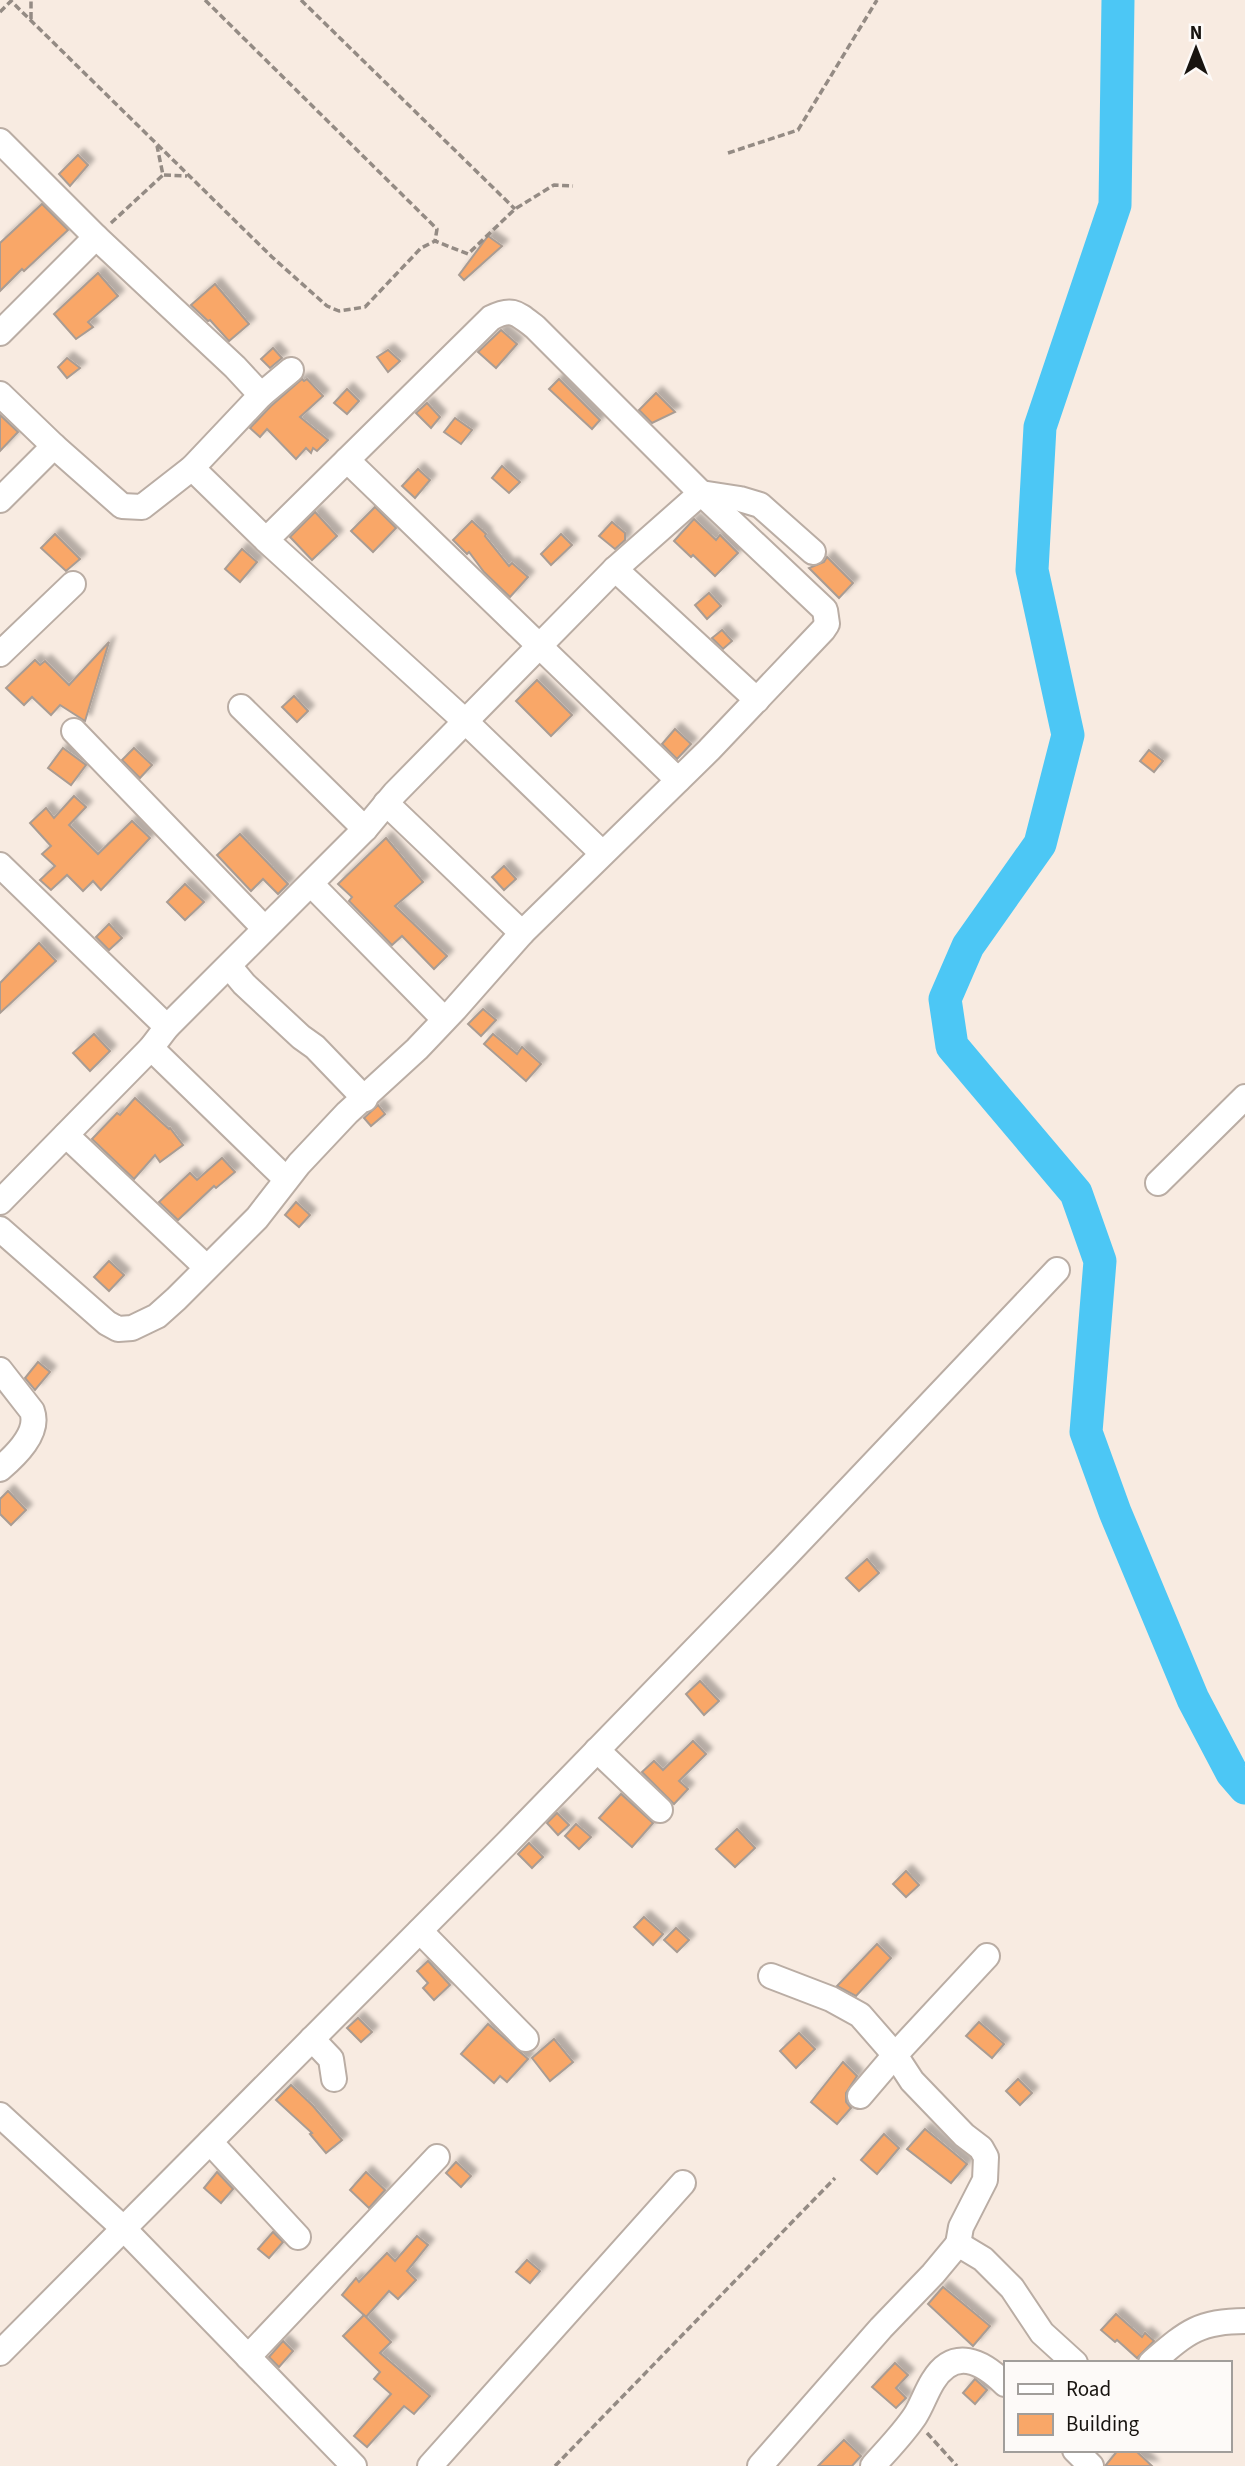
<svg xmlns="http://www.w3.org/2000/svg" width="1245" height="2466" font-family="'Source Sans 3',sans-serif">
  <defs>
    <filter id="shadow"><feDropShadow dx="6" dy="-6" stdDeviation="2" flood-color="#0004"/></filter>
  </defs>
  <rect width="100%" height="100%" fill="#f8ebe1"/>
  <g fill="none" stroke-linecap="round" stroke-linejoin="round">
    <polyline stroke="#4cc7f5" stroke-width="33" points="1118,0 1115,205 1040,427 1032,570 1068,735 1040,844 968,946 945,999 952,1046 1076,1193 1100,1261 1086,1432 1115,1512 1193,1699 1232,1773 1245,1788"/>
  </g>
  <g fill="#f9a768" stroke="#a99c93" stroke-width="2" filter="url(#shadow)">
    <polygon points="78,155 88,165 70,186 59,174"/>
    <polygon points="42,204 68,230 24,271 22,269 0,291 0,243"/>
    <polygon points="488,236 502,246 464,280 459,275"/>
    <polygon points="98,273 118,296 88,322 93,327 76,339 54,314"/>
    <polygon points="215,284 249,324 229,341 210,320 208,321 191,305"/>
    <polygon points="501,330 517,344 496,368 478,352"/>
    <polygon points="273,348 282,358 270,368 261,359"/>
    <polygon points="388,350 400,361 388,372 377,357"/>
    <polygon points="67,358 80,368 67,378 58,367"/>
    <polygon points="302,379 304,381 307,379 323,396 300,417 328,440 317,451 313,448 311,453 306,448 296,459 267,429 260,437 250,428 271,406"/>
    <polygon points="559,379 600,420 592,429 549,389"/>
    <polygon points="347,389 359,401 347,414 334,403"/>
    <polygon points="656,393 675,412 652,423 639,410"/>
    <polygon points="427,403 440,417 431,428 416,413"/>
    <polygon points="0,415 18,432 0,451"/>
    <polygon points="455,418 472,430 461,444 444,432"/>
    <polygon points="502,466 520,482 509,493 492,478"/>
    <polygon points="418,469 430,480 415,498 402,486"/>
    <polygon points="375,507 396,528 373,552 351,531"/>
    <polygon points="315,512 337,536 312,560 290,537"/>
    <polygon points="694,519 716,540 720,535 738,553 715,576 693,555 691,557 674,541"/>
    <polygon points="472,521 486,534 485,536 509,566 512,563 528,577 510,597 484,572 469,552 467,554 453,540"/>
    <polygon points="612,522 625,533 625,540 615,549 599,536"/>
    <polygon points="55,534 80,559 66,571 41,548"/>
    <polygon points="561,534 572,545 551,565 541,554"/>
    <polygon points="242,549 257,562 240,582 225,569"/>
    <polygon points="827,557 853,583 839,598 809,568 824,562"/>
    <polygon points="709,593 721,606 707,619 695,605"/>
    <polygon points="722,630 732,641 723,649 712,638"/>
    <polygon points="109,642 85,721 60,705 51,715 32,697 24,705 6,688 35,660 40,665 45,661 69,685"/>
    <polygon points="537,680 572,715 551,736 516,701"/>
    <polygon points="294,696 308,711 297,722 282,707"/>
    <polygon points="675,729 691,744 677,759 662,744"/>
    <polygon points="63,748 86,765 71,785 48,768"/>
    <polygon points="134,748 152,765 140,778 122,760"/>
    <polygon points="1149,750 1163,761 1154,772 1140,761"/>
    <polygon points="74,796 86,807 69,825 98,854 132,821 150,838 101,890 93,881 83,891 67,875 51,890 40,880 55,866 42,854 51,846 30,823 46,808 54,818"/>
    <polygon points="240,834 288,884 278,894 263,879 251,891 217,855"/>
    <polygon points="386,838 423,882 395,906 447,956 434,969 402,936 392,945 349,901 352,897 338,884"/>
    <polygon points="504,866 516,879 504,890 492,877"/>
    <polygon points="185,884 204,902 185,920 167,902"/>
    <polygon points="109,924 122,938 109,950 96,937"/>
    <polygon points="39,943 56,961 0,1013 0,983"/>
    <polygon points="483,1009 496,1020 481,1036 468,1024"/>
    <polygon points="94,1034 110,1051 90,1071 73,1053"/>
    <polygon points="493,1034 517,1054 522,1047 541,1064 526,1081 484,1044"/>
    <polygon points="135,1098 169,1129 170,1128 183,1145 160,1162 155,1155 134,1179 92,1139 117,1113 120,1115"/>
    <polygon points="378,1105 385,1114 371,1126 364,1118"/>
    <polygon points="222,1158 235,1172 216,1188 214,1186 178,1220 159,1202 190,1173 197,1180"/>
    <polygon points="296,1202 310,1215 299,1227 285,1215"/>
    <polygon points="109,1261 124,1275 109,1291 94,1277"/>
    <polygon points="38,1362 50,1372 35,1390 25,1378"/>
    <polygon points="8,1491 26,1510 11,1525 0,1514 0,1499"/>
    <polygon points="867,1559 879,1573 859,1591 846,1578"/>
    <polygon points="700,1681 719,1701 704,1715 686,1694"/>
    <polygon points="693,1741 706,1754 679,1781 688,1789 674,1804 642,1772 654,1761 663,1770"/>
    <polygon points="621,1794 653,1823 632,1847 599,1818"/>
    <polygon points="557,1813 569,1825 558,1835 547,1823"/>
    <polygon points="576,1824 591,1837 579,1849 565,1836"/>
    <polygon points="737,1829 755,1848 735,1867 716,1849"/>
    <polygon points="529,1843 543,1857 532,1868 518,1854"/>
    <polygon points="906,1871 919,1885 906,1897 893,1884"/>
    <polygon points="644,1917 663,1934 653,1945 634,1927"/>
    <polygon points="676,1928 689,1940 677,1952 664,1940"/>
    <polygon points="877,1944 891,1958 856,1996 837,1986"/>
    <polygon points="428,1961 450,1985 434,2000 423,1988 428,1983 417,1971"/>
    <polygon points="358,2018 372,2032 361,2042 347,2028"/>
    <polygon points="979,2022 1004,2044 992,2058 966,2036"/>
    <polygon points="488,2024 528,2059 507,2082 500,2076 494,2083 461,2054"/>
    <polygon points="799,2033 815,2049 796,2068 780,2051"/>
    <polygon points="554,2039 573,2062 550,2081 532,2058"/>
    <polygon points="843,2062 857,2076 846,2093 846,2102 851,2108 837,2124 811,2102"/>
    <polygon points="1018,2079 1032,2093 1020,2105 1006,2091"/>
    <polygon points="291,2085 313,2106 342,2140 326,2153 310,2134 312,2133 276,2100"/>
    <polygon points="925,2129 967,2164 951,2183 907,2149"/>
    <polygon points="884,2134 899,2148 877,2174 861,2160"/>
    <polygon points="456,2162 471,2176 461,2187 446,2173"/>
    <polygon points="217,2172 233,2189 221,2203 204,2188"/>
    <polygon points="366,2172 385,2190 369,2208 350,2190"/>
    <polygon points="273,2232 283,2242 269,2258 258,2249"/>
    <polygon points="417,2236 428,2245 407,2271 416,2280 398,2299 389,2291 366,2317 342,2295 356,2278 359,2282 387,2253 395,2261"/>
    <polygon points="527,2260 540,2271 530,2283 516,2272"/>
    <polygon points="943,2287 990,2326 973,2346 928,2304"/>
    <polygon points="1116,2314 1142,2337 1145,2333 1154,2341 1137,2358 1117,2340 1115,2342 1101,2330"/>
    <polygon points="364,2315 391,2342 380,2353 430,2396 414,2414 404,2406 367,2447 354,2436 391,2394 374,2379 380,2372 343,2336"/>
    <polygon points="283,2341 293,2351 279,2367 269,2357"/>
    <polygon points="895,2363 908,2375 896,2388 906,2398 896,2408 872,2387"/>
    <polygon points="975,2379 987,2390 975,2404 963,2393"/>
    <polygon points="844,2440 861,2456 852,2466 818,2466"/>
    <polygon points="1118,2450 1135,2450 1152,2466 1105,2466"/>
  </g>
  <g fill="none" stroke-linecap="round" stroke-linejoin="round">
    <g stroke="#baada4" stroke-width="28">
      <g id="minor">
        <polyline points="0,141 96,237 235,367 261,395 192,468 142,507 122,506 54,446 0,394"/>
        <polyline points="0,333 96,237"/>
        <polyline points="261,395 291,370"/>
        <polyline points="192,468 266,540"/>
        <polyline points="701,493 740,499 760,505 813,552"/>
        <polyline points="0,500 54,446"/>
        <polyline points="615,569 757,700"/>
        <polyline points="0,654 73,584"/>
        <polyline points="241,707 365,829"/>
        <polyline points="74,731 264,928"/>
        <polyline points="386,803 522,933"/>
        <polyline points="602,853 466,722 266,540 347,460 678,780"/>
        <polyline points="0,865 167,1027"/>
        <polyline points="311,884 444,1019"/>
        <polyline points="229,966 244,984 301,1037 315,1047 365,1099"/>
        <polyline points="151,1048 286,1179"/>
        <polyline points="66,1135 206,1267"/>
        <polyline points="1158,1183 1245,1097"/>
        <path d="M0,1202l151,-154 16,-21 198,-198 30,-36 220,-224 86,-76 -166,-166c-18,-14 -23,-20 -44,-9l-144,142"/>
        <polyline points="0,1229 107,1323 118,1329 132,1328 157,1316 176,1299 257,1218 299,1164 347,1113 417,1049 455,1009 522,933 709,750 823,630 827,624 825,610 701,493"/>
        <path d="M0,1370l32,41c8,22 -17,45 -32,58"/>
        <polyline points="597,1750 660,1810"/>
        <polyline points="420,1931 526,2039"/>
        <polyline points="771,1976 831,1999 860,2015 895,2055 912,2081 964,2135 981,2148 986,2157 985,2180 961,2227 958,2244"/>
        <polyline points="312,2039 331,2059 334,2079"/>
        <polyline points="860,2096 895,2055 987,1956"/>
        <polyline points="0,2115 123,2228 354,2466"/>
        <polyline points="210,2142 298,2237"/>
        <polyline points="0,2353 506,1844 782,1560 1057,1270"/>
        <polyline points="248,2357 437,2157"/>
        <path d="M1151,2363c35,-30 47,-42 94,-42"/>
        <polyline points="1075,2450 1091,2466"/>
        <polyline points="430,2466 683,2183"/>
        <polyline points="760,2466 881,2328 933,2274 958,2244 983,2259 1012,2288 1042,2333 1075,2363"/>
        <path d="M873,2466c14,-16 30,-32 42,-50 7,-11 11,-24 18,-35 21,-34 49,-20 72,3"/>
      </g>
    </g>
    <g stroke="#948b84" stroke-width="3.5" stroke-dasharray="7 3.5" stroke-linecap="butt">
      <polyline points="205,0 437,229 435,241"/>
      <polyline points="301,0 515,209"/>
      <polyline points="0,12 11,1 272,257 327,306 339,311 365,307 421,248 435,241 468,254 515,209 554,185 573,186"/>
      <polyline points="31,19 31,0"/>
      <polyline points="728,153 798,130 877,0"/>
      <polyline points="164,175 187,176"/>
      <polyline points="111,223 163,175 157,146"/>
      <polyline points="927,2433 957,2466"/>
      <polyline points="555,2466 835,2178"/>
    </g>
    <use href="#minor" stroke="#fff" stroke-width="24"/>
  </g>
  <rect x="1004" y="2361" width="228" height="91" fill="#fdfaf8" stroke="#a19e9b" stroke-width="2"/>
  <rect x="1018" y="2384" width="35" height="10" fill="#ffffff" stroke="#a19e9b" stroke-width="2"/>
  <text x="1066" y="2396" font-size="21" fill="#181410">Road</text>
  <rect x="1018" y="2414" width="35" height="21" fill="#f9a768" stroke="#a19e9b" stroke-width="2"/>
  <text x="1066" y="2431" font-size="21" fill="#181410">Building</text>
  <g transform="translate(1196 49)" stroke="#fdfaf8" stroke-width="5" paint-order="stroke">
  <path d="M0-5L12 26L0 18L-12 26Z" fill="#181410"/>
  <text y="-10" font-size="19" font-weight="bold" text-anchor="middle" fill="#181410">N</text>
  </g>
</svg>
